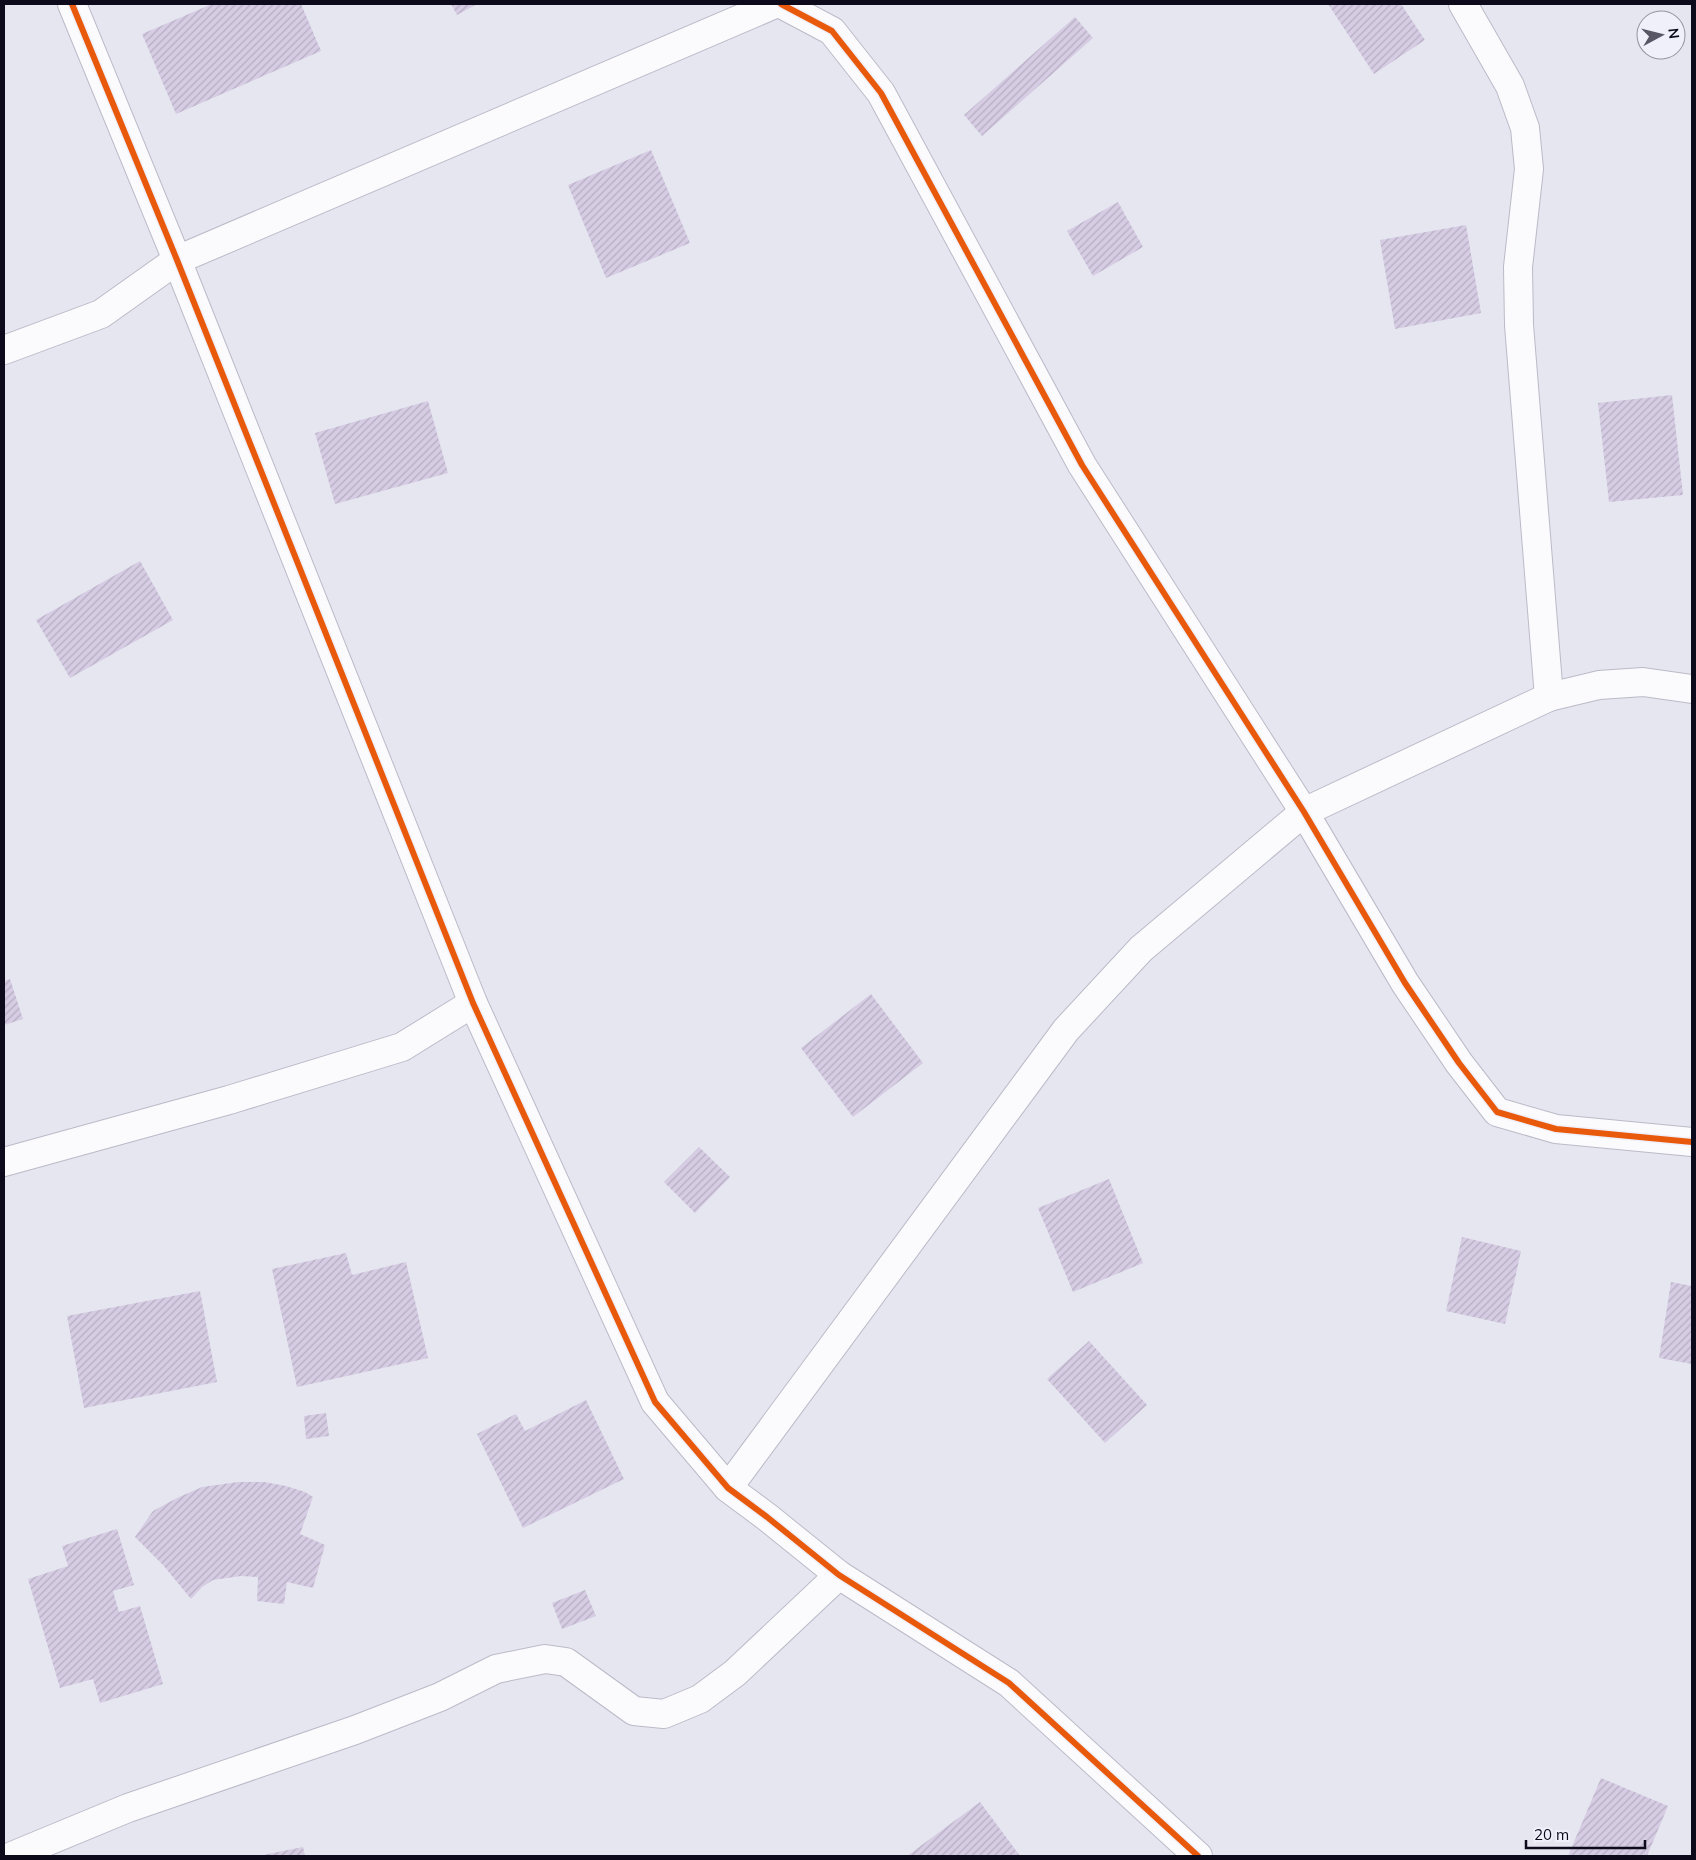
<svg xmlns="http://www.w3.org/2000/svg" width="1696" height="1860" font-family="Mulish,sans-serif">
  <defs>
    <pattern id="building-hatch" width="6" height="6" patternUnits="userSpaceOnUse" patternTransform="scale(1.25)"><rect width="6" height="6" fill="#d6cce3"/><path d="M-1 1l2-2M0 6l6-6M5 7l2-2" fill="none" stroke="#b6aec2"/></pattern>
  </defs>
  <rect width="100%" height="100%" fill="#e6e6f1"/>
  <g fill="url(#building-hatch)">
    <polygon points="212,4 301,4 321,51 176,114 142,34"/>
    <polygon points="451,4 477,4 457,15"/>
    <polygon points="1328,4 1401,4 1425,40 1374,74"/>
    <polygon points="1075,17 1093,38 982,136 964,115"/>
    <polygon points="651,150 690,243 606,278 568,185"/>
    <polygon points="1118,202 1143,247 1093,276 1067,231"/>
    <polygon points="1466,225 1481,313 1395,329 1380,240"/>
    <polygon points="1672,395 1683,495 1609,502 1598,403"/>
    <polygon points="428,401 448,473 335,504 315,433"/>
    <polygon points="140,561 173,620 70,678 36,620"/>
    <polygon points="10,979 23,1019 4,1025 4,981"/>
    <polygon points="871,994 923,1063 853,1117 801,1048"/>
    <polygon points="699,1147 730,1177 695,1213 664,1182"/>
    <polygon points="1109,1179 1143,1263 1073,1292 1038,1208"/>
    <polygon points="1462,1237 1521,1251 1505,1324 1446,1311"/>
    <polygon points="346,1253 352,1275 406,1262 428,1358 297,1387 272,1269"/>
    <polygon points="1671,1282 1692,1286 1692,1364 1659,1358"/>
    <polygon points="200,1291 217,1382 84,1408 67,1316"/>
    <polygon points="1089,1341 1147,1405 1105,1443 1047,1379"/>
    <polygon points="586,1400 624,1479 523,1528 477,1434 516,1414 525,1431"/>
    <polygon points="326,1413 329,1436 306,1439 304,1416"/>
    <polygon points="238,1482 264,1482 286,1486 305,1492 313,1497 300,1534 325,1545 313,1588 287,1582 284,1604 257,1601 258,1577 241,1576 213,1580 202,1587 191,1599 163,1565 135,1537 153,1511 177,1498 202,1487"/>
    <polygon points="117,1529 134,1585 113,1591 119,1612 140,1606 163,1684 100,1703 93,1679 60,1688 28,1579 68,1566 62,1546"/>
    <polygon points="585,1590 596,1616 562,1629 552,1603"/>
    <polygon points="1601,1778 1668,1806 1647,1856 1568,1856"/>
    <polygon points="980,1802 1020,1856 907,1856"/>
    <polygon points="303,1847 305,1856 263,1856 263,1855"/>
  </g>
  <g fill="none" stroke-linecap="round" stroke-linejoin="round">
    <g stroke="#bbbac8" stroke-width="30">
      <g id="minor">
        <polyline points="72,4 177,260 473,1003 655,1402 728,1488 767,1517 839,1575 1009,1683 1198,1856"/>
        <polyline points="781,4 832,31 881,93 1082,465 1304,812 1405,983 1459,1063 1497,1112 1556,1129 1692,1142"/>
        <polyline points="1463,4 1510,86 1525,128 1529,169 1518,267 1519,325 1549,697"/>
        <polyline points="4,350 101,314 177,260 775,4"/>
        <polyline points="4,1162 229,1100 402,1047 473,1003"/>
        <polyline points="728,1488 1066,1030 1141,949 1304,812 1549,697 1599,685 1643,682 1692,689"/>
        <polyline points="12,1856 128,1808 355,1730 440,1697 496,1669 545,1659 566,1662 634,1711 664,1714 700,1699 735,1673 839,1575"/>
      </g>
    </g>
    <use href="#minor" stroke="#fbfbfd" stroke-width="28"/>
    <g stroke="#f0f0fa" stroke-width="9">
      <g id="cycleway">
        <polyline points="72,4 177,260 473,1003 655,1402 728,1488 767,1517 839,1575 1009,1683 1198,1856"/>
        <polyline points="781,4 832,31 881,93 1082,465 1304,812 1405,983 1459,1063 1497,1112 1556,1129 1692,1142"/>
      </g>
    </g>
    <use href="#cycleway" stroke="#e8590c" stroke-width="6"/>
  </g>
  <rect width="1696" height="1860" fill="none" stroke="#0d0a1b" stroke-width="10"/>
  <g transform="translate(1661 35) rotate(83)"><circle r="24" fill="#f0f0fa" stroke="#9594a1"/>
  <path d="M0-4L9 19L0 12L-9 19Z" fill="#595766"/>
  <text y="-8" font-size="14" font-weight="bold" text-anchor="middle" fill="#0d0a1b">N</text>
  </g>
  <path d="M1526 1840v8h119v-8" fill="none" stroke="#0d0a1b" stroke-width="2.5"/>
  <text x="1534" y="1840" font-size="15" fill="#0d0a1b" stroke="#f0f0fa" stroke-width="4" paint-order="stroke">20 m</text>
</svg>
